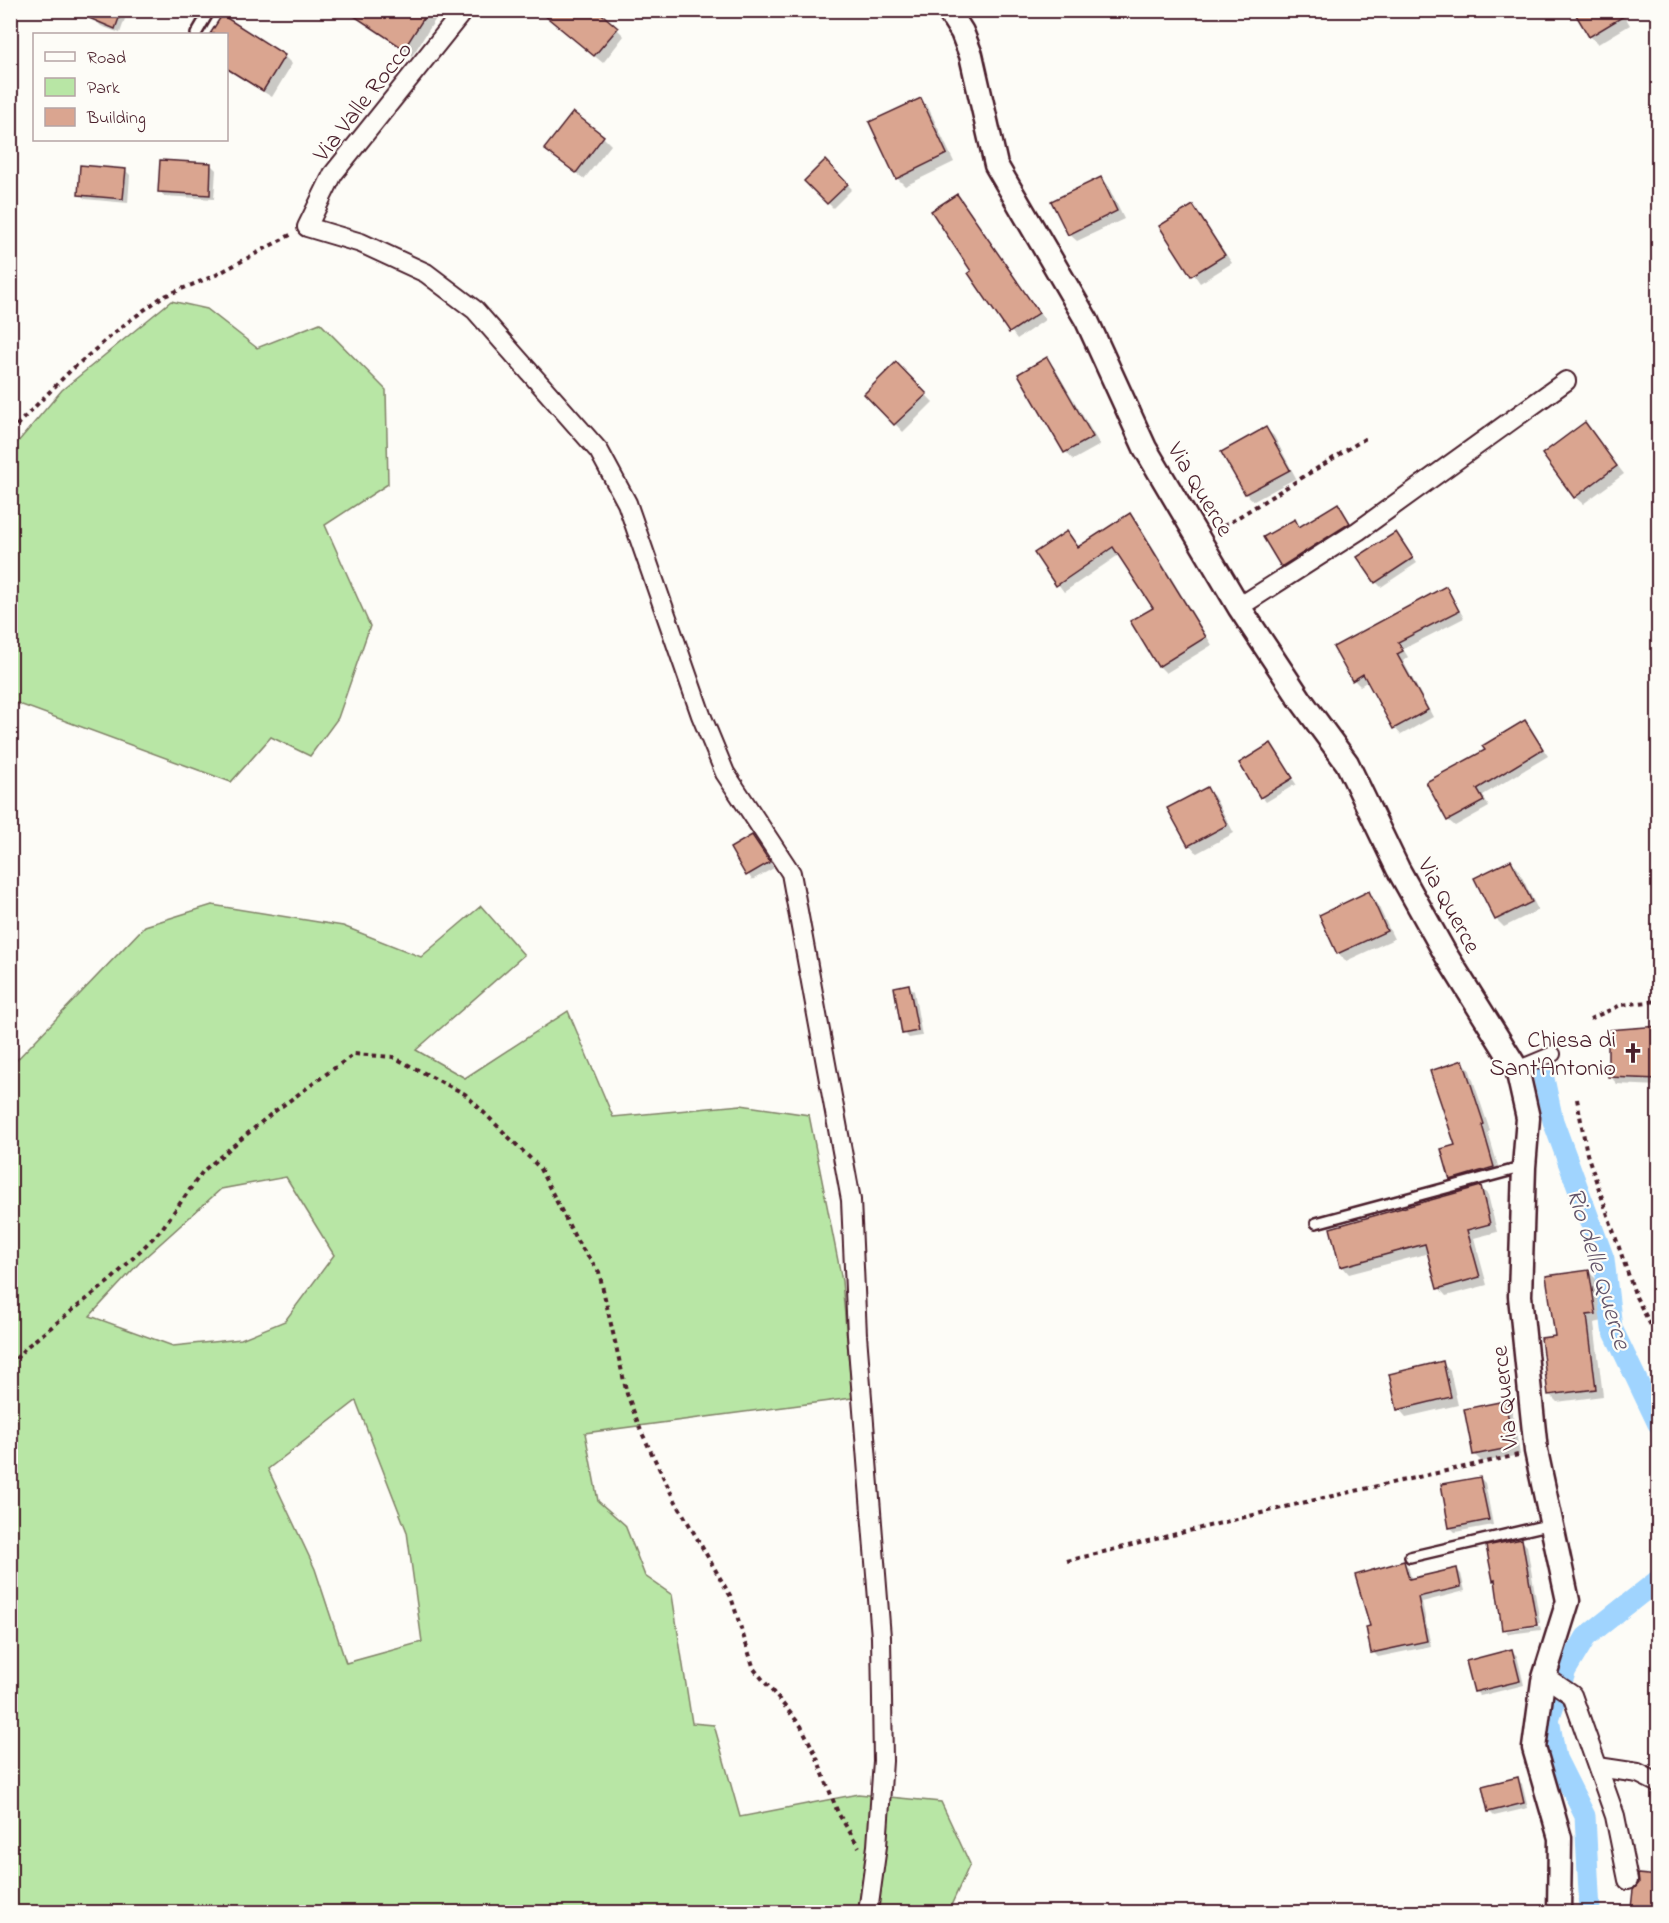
<svg xmlns="http://www.w3.org/2000/svg" width="1669" height="1923" font-family="'Indie Flower',sans-serif">
  <rect width="100%" height="100%" fill="#fdfcf7"/>
  <filter id="ink" filterUnits="userSpaceOnUse"><feTurbulence type="fractalNoise" baseFrequency=".0167" numOctaves="2"/><feDisplacementMap in="SourceGraphic" scale="12" xChannelSelector="R" yChannelSelector="G"/><feConvolveMatrix kernelMatrix="1 2 1 2 8 2 1 2 1" color-interpolation-filters="sRGB"/></filter>
  <g filter="url(#ink)">
    <g fill="#b8e6a5" stroke="#818268" stroke-width="1.5" fill-rule="evenodd">
      <polygon points="171,301 207,309 257,348 320,323 386,390 388,484 325,525 370,626 338,718 310,756 271,737 231,782 11,701 11,450 62,390"/>
      <path d="M212,905l131,21 78,31 60,-51 43,49 -108,95 49,28 103,-67 45,106 128,-12 68,10 33,166 10,117 -267,35 13,68 27,24 20,51 27,19 20,128 22,2 26,92 118,-23 83,8 29,62 -22,48h-937l-1,-845 135,-141zM286,1177l48,78 -49,66 -44,18 -68,7 -83,-30 51,-55 80,-72zM356,1401l51,131 15,110 -76,21 -31,-94 -47,-100z"/>
    </g>
    <g fill="#0003">
      <polygon points="100,10 128,10 120,33 101,26 96,21"/>
      <polygon points="346,10 427,12 435,20 412,56"/>
      <polygon points="539,10 617,29 624,36 603,63"/>
      <polygon points="1621,10 1630,25 1598,44 1590,36"/>
      <polygon points="222,17 284,56 292,64 272,97 226,69 226,34 212,34"/>
      <polygon points="920,99 928,107 954,162 905,186 897,178"/>
      <polygon points="603,137 611,145 584,179 554,156"/>
      <polygon points="825,162 852,189 833,208 806,181"/>
      <polygon points="211,165 216,170 214,199 164,196 160,191"/>
      <polygon points="125,170 130,175 128,203 85,199 80,194"/>
      <polygon points="1101,179 1108,186 1124,219 1077,241 1069,234"/>
      <polygon points="957,196 1045,320 1017,339 970,274 973,272"/>
      <polygon points="1193,207 1232,263 1200,283 1161,227"/>
      <polygon points="1046,359 1054,367 1100,445 1073,460 1066,452 1020,374"/>
      <polygon points="896,364 933,402 903,432 866,394"/>
      <polygon points="1585,424 1624,474 1583,504 1575,497"/>
      <polygon points="1266,429 1274,436 1296,478 1254,501 1246,494 1223,452"/>
      <polygon points="1337,505 1354,528 1287,571 1282,566 1294,521 1300,528"/>
      <polygon points="1130,515 1137,522 1212,645 1166,673 1159,666 1155,608 1120,554 1064,592 1036,554 1067,533 1079,548"/>
      <polygon points="1396,534 1417,563 1381,587 1376,582"/>
      <polygon points="1446,587 1464,618 1403,649 1408,657 1403,661 1433,717 1401,735 1395,728 1368,681 1360,686 1354,680"/>
      <polygon points="1525,722 1548,756 1483,795 1489,807 1455,826 1448,820 1487,750"/>
      <polygon points="1271,745 1296,784 1266,802 1262,797"/>
      <polygon points="1206,789 1214,796 1234,833 1197,853 1190,845 1169,809"/>
      <polygon points="752,837 774,868 752,880 732,849"/>
      <polygon points="1511,861 1518,869 1538,910 1504,927 1496,919"/>
      <polygon points="1368,893 1376,901 1394,939 1346,961 1338,953"/>
      <polygon points="909,986 914,991 922,1036 909,1038 904,1033"/>
      <polygon points="1658,1028 1658,1086 1617,1084 1610,1076"/>
      <polygon points="1462,1062 1469,1068 1490,1131 1488,1132 1500,1173 1458,1186 1451,1179 1457,1146"/>
      <polygon points="1480,1187 1488,1195 1497,1232 1474,1238 1487,1285 1446,1296 1439,1288 1429,1253 1349,1274 1342,1266"/>
      <polygon points="1588,1271 1596,1279 1603,1321 1594,1323 1603,1396 1557,1402 1549,1394 1557,1338"/>
      <polygon points="1442,1363 1450,1371 1458,1405 1406,1417 1399,1409"/>
      <polygon points="1505,1403 1512,1411 1520,1455 1482,1462 1474,1454"/>
      <polygon points="1480,1478 1485,1483 1493,1525 1455,1532 1450,1527"/>
      <polygon points="1522,1541 1527,1546 1540,1623 1506,1628 1506,1631 1540,1626 1541,1630 1509,1634 1504,1629 1497,1583 1494,1580"/>
      <polygon points="1403,1562 1408,1567 1412,1580 1456,1569 1461,1574 1465,1591 1422,1602 1431,1646 1378,1657 1373,1652 1372,1627"/>
      <polygon points="1512,1651 1517,1656 1524,1685 1480,1696 1475,1691"/>
      <polygon points="1517,1779 1522,1784 1528,1808 1494,1816 1489,1811"/>
      <polygon points="1658,1878 1658,1912 1638,1912 1633,1908"/>
    </g>
    <g fill="none" stroke-linecap="round" stroke-linejoin="round">
      <g stroke="#a0d4fe" stroke-width="21">
        <polyline points="1543,1074 1553,1121 1604,1259 1612,1328 1658,1424"/>
        <polyline points="1590,1912 1585,1816 1556,1758 1549,1719 1566,1670 1586,1637 1658,1580"/>
      </g>
    </g>
    <g fill="#daa590" stroke="#4a1f2b" stroke-width="1.5">
      <polygon points="70,10 122,10 115,29"/>
      <polygon points="345,10 429,10 404,49"/>
      <polygon points="538,10 597,10 618,28 594,56"/>
      <polygon points="1573,10 1634,10 1589,37"/>
      <polygon points="222,15 285,55 263,91 226,68 226,34 210,34"/>
      <polygon points="921,98 947,154 896,179 869,122"/>
      <polygon points="573,112 604,136 576,173 544,149"/>
      <polygon points="160,160 211,163 210,195 158,192"/>
      <polygon points="825,160 848,184 827,204 804,181"/>
      <polygon points="80,165 126,169 123,199 78,195"/>
      <polygon points="1101,177 1117,211 1068,235 1051,201"/>
      <polygon points="957,194 1039,313 1009,333 968,273 971,271 931,211"/>
      <polygon points="1193,205 1225,255 1191,276 1159,226"/>
      <polygon points="1047,357 1093,437 1064,453 1018,374"/>
      <polygon points="896,362 927,394 894,425 864,394"/>
      <polygon points="1585,422 1617,466 1574,498 1542,454"/>
      <polygon points="1266,427 1290,470 1245,494 1221,452"/>
      <polygon points="1338,503 1350,523 1281,567 1263,537 1295,519 1299,527"/>
      <polygon points="1130,513 1206,637 1158,667 1130,621 1153,608 1113,547 1056,586 1034,553 1067,531 1078,547"/>
      <polygon points="1396,532 1413,558 1375,583 1357,557"/>
      <polygon points="1446,586 1459,611 1398,642 1403,651 1397,654 1428,710 1393,729 1363,674 1352,681 1333,647"/>
      <polygon points="1525,720 1543,749 1477,789 1484,801 1447,821 1426,782 1485,750 1482,746"/>
      <polygon points="1271,743 1293,778 1260,798 1239,763"/>
      <polygon points="1207,787 1227,825 1188,846 1167,808"/>
      <polygon points="752,835 770,862 746,876 730,848"/>
      <polygon points="1511,860 1532,902 1495,920 1474,878"/>
      <polygon points="1369,891 1387,931 1337,954 1319,915"/>
      <polygon points="909,984 918,1031 902,1034 894,987"/>
      <polygon points="1659,1026 1659,1079 1608,1077 1608,1030"/>
      <polygon points="1463,1060 1484,1124 1482,1125 1494,1167 1450,1180 1441,1149 1455,1145 1430,1071"/>
      <polygon points="1481,1186 1490,1224 1467,1230 1480,1277 1437,1289 1425,1244 1340,1267 1330,1228"/>
      <polygon points="1589,1270 1596,1314 1587,1315 1596,1389 1548,1395 1541,1338 1555,1336 1546,1276"/>
      <polygon points="1443,1361 1451,1397 1397,1410 1389,1374"/>
      <polygon points="1505,1401 1514,1447 1473,1455 1464,1409"/>
      <polygon points="1480,1477 1489,1520 1449,1528 1441,1484"/>
      <polygon points="1522,1539 1537,1625 1502,1630 1495,1580 1493,1581 1486,1546"/>
      <polygon points="1404,1561 1409,1579 1457,1568 1461,1587 1418,1597 1427,1641 1371,1653 1366,1627 1370,1626 1355,1575"/>
      <polygon points="1512,1649 1520,1681 1474,1692 1466,1661"/>
      <polygon points="1518,1777 1524,1803 1488,1812 1482,1786"/>
      <polygon points="1638,1874 1659,1876 1659,1911 1631,1908 1633,1890 1639,1883"/>
    </g>
    <g fill="none" stroke-linecap="round" stroke-linejoin="round">
      <g stroke="#4a1f2b" stroke-width="14">
        <g id="service">
          <polyline points="196,34 210,10"/>
          <polyline points="1316,1223 1524,1167"/>
          <polyline points="1410,1557 1552,1524"/>
        </g>
      </g>
      <g stroke="#4a1f2b" stroke-width="18">
        <polyline id="pedestrian" points="1517,1069 1553,1054"/>
      </g>
      <g stroke="#4a1f2b" stroke-width="22">
        <g id="minor">
          <polyline points="464,10 333,174 307,227 361,243 426,273 475,310 599,451 627,503 701,715 725,773 791,873 851,1200 857,1335 881,1637 883,1761 877,1846 868,1912"/>
          <polyline points="1239,607 1358,531 1566,381"/>
          <polyline points="1543,1681 1553,1682 1572,1695 1615,1816 1628,1880"/>
          <polyline points="1598,1767 1638,1773 1658,1783"/>
        </g>
      </g>
      <g stroke="#4a1f2b" stroke-width="27">
        <polyline id="tertiary" points="948,10 962,32 971,55 996,165 1087,321 1145,448 1239,607 1300,699 1347,763 1398,869 1446,955 1517,1069 1528,1118 1524,1167 1520,1296 1536,1451 1568,1601 1543,1681 1534,1748 1560,1838 1559,1912"/>
      </g>
      <g stroke="#4a1f2b" stroke-width="4" stroke-dasharray="4.5 4.5" stroke-linecap="butt">
        <polyline points="10,432 70,371 125,324 162,297 216,275 292,234"/>
        <polyline points="1216,531 1366,438"/>
        <polyline points="1590,1019 1621,1005 1658,1001"/>
        <polyline points="1577,1099 1587,1154 1636,1297 1658,1339"/>
        <polyline points="10,1366 25,1348 112,1279 161,1230 203,1171 271,1114 354,1054 393,1057 465,1094 539,1167 577,1241 599,1272 627,1394 641,1431 672,1495 731,1597 754,1669 801,1726 815,1753 838,1813 859,1847"/>
        <polyline points="1067,1561 1310,1501 1518,1455"/>
      </g>
      <use href="#service" stroke="#fdfcf7" stroke-width="9"/>
      <use href="#pedestrian" stroke="#fdfcf7" stroke-width="14"/>
      <use href="#minor" stroke="#fdfcf7" stroke-width="18"/>
      <use href="#tertiary" stroke="#fdfcf7" stroke-width="22"/>
    </g>
  </g>
  <defs>
    <g id="church-bare" transform="scale(1.62)"><path d="M-1.2-6h2.4v3.5h3.3v2.4h-3.3V6h-2.4V-.1h-3.3v-2.4h3.3Z" fill="#4a1f2b" stroke="#fdfcf7" stroke-width="2.5" paint-order="stroke"/></g>
  </defs>
  <g fill-rule="evenodd">
    <use href="#church-bare" x="1633" y="1053"/>
  </g>
  <g text-anchor="middle" stroke-width="4.5" stroke-linejoin="round" paint-order="stroke">
    <g font-size="24" fill="#4a1f2b" stroke="#fdfcf7">
      <text transform="translate(362 101) rotate(-52)" y="8">Via Valle Rocco</text>
      <text transform="translate(1201 489) rotate(59)" y="8">Via Querce</text>
      <text transform="translate(1450 905) rotate(61)" y="8">Via Querce</text>
      <text transform="translate(1504 1398) rotate(-96)" y="8">Via Querce</text>
    </g>
    <g font-size="24" fill="#4a1f2b" stroke="#fdfcf7" text-anchor="end">
      <text x="1616" y="1047">Chiesa di<tspan x="1616" dy="28">Sant'Antonio</tspan></text>
    </g>
    <g font-size="26" font-style="italic" fill="#64556a" stroke="#fdfcf7">
      <text transform="translate(1600 1268) rotate(73)" y="9">Rio delle Querce</text>
    </g>
  </g>
  <rect width="1669" height="1923" fill="none" stroke="#fdfcf7" stroke-width="36"/>
  <rect x="18" y="18" width="1633" height="1887" fill="none" stroke="#4a1f2b" stroke-width="2" filter="url(#ink)"/>
  <rect x="33" y="33" width="195" height="108" fill="#fdfcf7" stroke="#b5a4a5" stroke-width="1.5"/>
  <rect x="45" y="52" width="30" height="9" fill="#fdfcf7" stroke="#b5a4a5" stroke-width="1.5"/>
  <text x="87" y="63" font-size="18" fill="#4a1f2b">Road</text>
  <rect x="45" y="78" width="30" height="18" fill="#b8e6a5" stroke="#b5a4a5" stroke-width="1.5"/>
  <text x="87" y="93" font-size="18" fill="#4a1f2b">Park</text>
  <rect x="45" y="108" width="30" height="18" fill="#daa590" stroke="#b5a4a5" stroke-width="1.5"/>
  <text x="87" y="123" font-size="18" fill="#4a1f2b">Building</text>
</svg>
